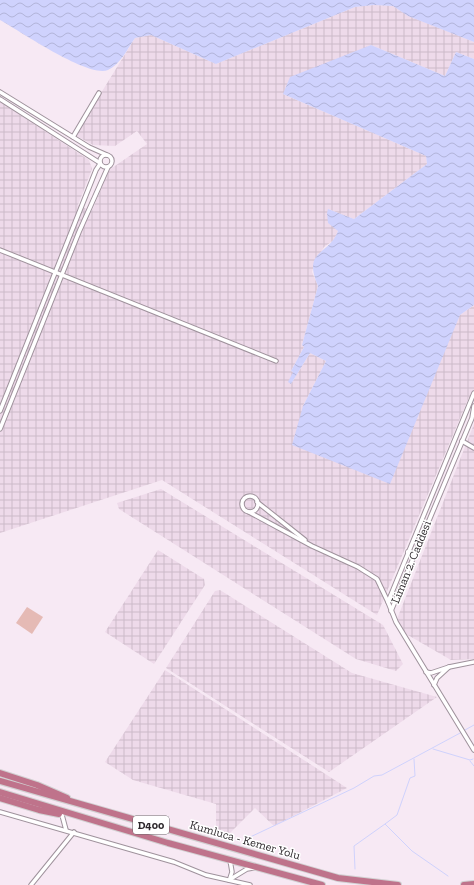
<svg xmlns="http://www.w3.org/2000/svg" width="474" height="885" font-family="'Zilla Slab',serif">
  <defs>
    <pattern id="industrial-grid" width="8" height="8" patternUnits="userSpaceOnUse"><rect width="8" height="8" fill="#eedaea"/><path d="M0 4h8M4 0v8" fill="none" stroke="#ccbbc9"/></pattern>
    <pattern id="water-waves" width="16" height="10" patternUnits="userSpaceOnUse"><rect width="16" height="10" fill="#cfd2fd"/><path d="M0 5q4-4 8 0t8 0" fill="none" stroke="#b2b4d9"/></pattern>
  </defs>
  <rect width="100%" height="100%" fill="#f7e9f4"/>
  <g fill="url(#industrial-grid)">
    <polygon points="374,5 393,6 409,16 474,42 474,59 456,52 445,76 371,45 283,94 426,156 427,164 354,219 328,209 338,231 334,240 324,247 314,265 312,272 318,286 302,345 304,347 291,371 293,372 291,384 310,353 326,361 303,406 460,315 474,305 474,400 469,397 377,615 162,480 0,533 0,102 89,160 92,169 78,205 92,211 109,170 147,144 137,131 115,146 93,145 75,135 135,38 151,35 216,64 355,7"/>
    <polygon points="474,424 474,659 451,660 406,634 397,619"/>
    <polygon points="161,489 383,625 403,664 396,671 356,659 119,509 117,503"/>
    <polygon points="158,550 204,579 205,585 154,664 105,632"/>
    <polygon points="220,590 352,673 437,697 329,772 166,668 215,591"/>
    <polygon points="165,670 347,788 274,826 255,808 225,838 216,835 216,804 133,780 105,762"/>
  </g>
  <polygon fill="#e5bab5" points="27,607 43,617 32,634 16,623"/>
  <g fill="url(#water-waves)">
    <path d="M0,0h474v42l-66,-26 -15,-10 -19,-1 -19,2 -139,57 -65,-29 -16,3c-7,10 -15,27 -27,32 -20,8 -88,-39 -108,-50z"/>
    <path d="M371,45l74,31 11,-24 18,7v246l-14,10 -70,169 -98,-39 11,-39 23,-45 -16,-8 -19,31 -3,-2 5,-10 -2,-1 13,-24 -2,-2 16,-59c-16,-37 11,-30 20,-55l-10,-8 -1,-10 1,-4 26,10 73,-55 -1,-8 -143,-62 7,-17z"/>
  </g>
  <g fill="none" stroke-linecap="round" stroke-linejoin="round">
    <g stroke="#cfd2fd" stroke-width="1">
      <polyline points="465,730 474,725"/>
      <polyline points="433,749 470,760 473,759"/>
      <polyline points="414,759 415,776 410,778 397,815 385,824 412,851 448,876"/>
      <polyline points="470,761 474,766"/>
      <polyline points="246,839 354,788 374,776 382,775 462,732"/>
      <polyline points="355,869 354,846 385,824"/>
    </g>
    <g stroke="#9f929c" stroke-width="5.5">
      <g id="street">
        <polyline points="0,92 89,147 107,155"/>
        <polyline points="0,99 100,163"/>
        <polyline points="73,137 99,93"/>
        <circle cx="106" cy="161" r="6"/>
        <polyline points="0,250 276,361"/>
        <polyline points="474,393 388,602 396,622 474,750"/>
        <polyline points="0,411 96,170 100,164"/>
        <polyline points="0,429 79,232 108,167"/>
        <polyline points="462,441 474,448"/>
        <circle cx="250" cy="504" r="8"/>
        <polyline points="257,502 305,540"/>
        <polyline points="249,512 312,546 358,567 377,579 388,602"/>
        <polyline points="391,611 472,418 474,406"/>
        <polyline points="449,667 474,662"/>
        <polyline points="426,672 431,673 449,667 437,678 434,685"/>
        <polyline points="0,812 174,862 206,875 250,885"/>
        <polyline points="62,815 66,830"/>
        <polyline points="230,878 232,872 230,860"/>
        <polyline points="229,880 247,869 253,868"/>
        <polyline points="31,885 74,832"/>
      </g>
    </g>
    <g stroke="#9f929c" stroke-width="6">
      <polyline id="secondary" points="408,552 415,554"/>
    </g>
    <g stroke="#d1d0d1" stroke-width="8">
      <g id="highway">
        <polyline points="0,773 37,785 67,798"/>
        <polyline points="0,781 338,878 398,885"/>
        <polyline points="0,792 168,843 322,885"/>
        <polyline points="0,798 39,810 59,814"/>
        <polyline points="464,885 474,884"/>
      </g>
    </g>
    <use href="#street" stroke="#fff" stroke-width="3.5"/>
    <use href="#secondary" stroke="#fff" stroke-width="4.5"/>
    <use href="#highway" stroke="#bf738b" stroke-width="6"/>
  </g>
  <g text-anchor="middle" stroke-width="3" stroke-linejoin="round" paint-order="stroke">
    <rect fill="#fff" stroke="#6c686b" stroke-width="1" x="133" y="816" width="36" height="18" rx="3"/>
    <g font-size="11" font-weight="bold" fill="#2d282c">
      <text x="151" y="829">D400</text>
    </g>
    <g font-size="12" fill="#2d282c" stroke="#fff">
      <text transform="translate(411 562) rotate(-68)" y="4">Liman 2. Caddesi</text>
      <text transform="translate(245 840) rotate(16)" y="4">Kumluca - Kemer Yolu</text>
    </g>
  </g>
</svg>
